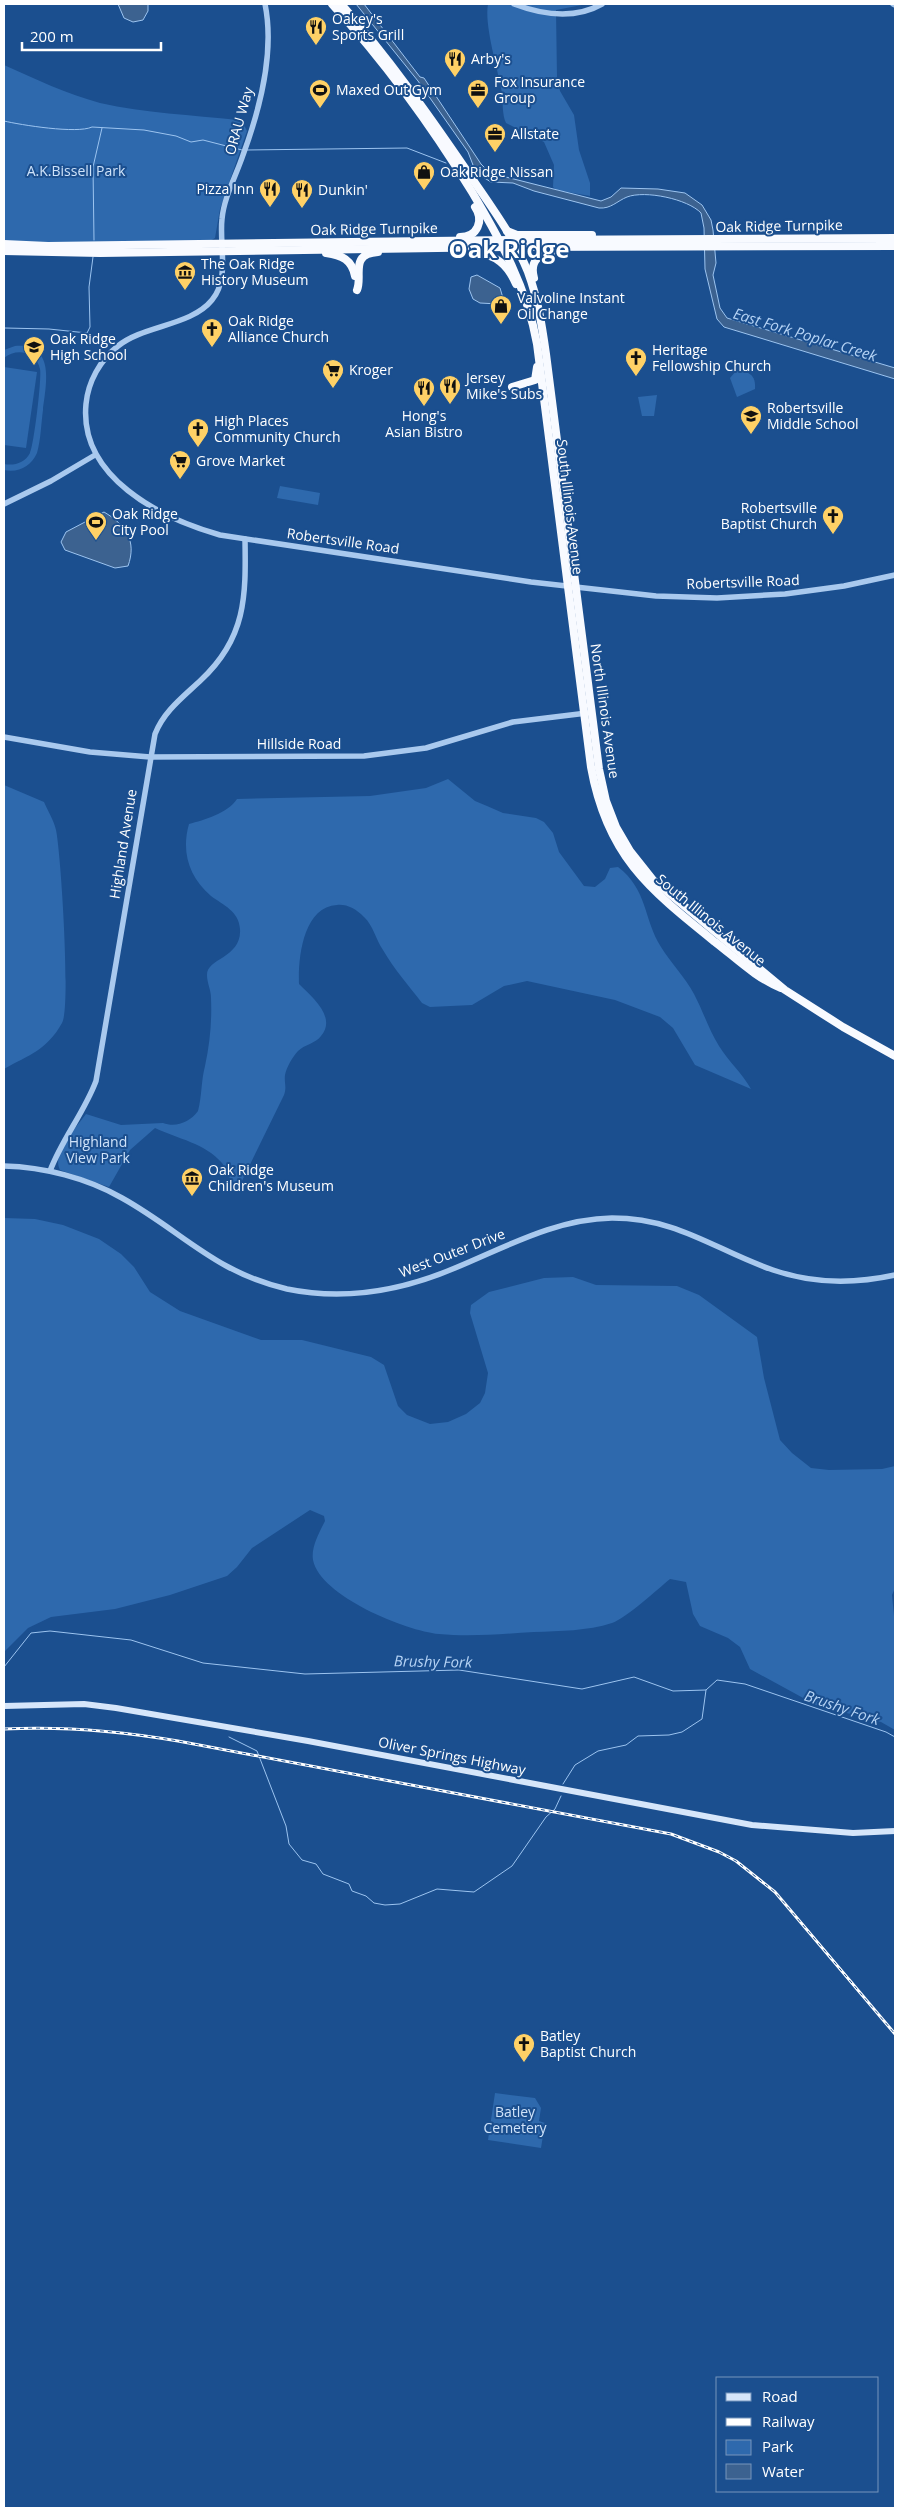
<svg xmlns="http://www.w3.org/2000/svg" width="899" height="2512" font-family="'Open Sans',sans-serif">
  <rect width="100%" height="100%" fill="#1b4f8f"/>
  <g fill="#2e69ad">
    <path d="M488,4h99l-31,6 1,68 3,13 14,24 5,35 11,33v13l-34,-6 -3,-3 1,-22 -10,-23 -38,-19c-4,-8 -3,-21 -4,-30 -4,-24 -18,-67 -14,-89z"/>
    <path d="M4,65c31,14 63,29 96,38 45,10 92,12 138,17l5,3 4,8 -27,78 -5,29 -5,3 -186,2 -20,-1z"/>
    <path d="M15,346c41,-3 31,39 28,64 -2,14 -2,29 -6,43 -6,13 -18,20 -33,17v-6c10,2 21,-1 26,-11 4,-8 12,-75 10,-84 -4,-18 -24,-21 -36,-11v-8z"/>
    <polygon points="4,367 37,372 26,448 4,445"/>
    <path d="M736,371c13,0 20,4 19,18l-18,8 -7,-19z"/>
    <polygon points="657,395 654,416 642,416 638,397"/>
    <polygon points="280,486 320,493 318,505 277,498"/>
    <path d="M448,779l27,22 12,5 16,7 33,5 8,4 9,11 6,19 25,34 11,1 10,-8 5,-11 8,-1c30,23 25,51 43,80 10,16 24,30 33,47 9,17 15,36 25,52 10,16 23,27 32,43l-56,-24 -22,-37 -13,-11 -45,-17 -88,-19 -23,5 -32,19 -42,2 -8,-4c-13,-17 -28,-34 -39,-53 -7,-10 -10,-25 -19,-33 -8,-8 -17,-13 -27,-12 -34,2 -39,53 -38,79 13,13 38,33 22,52 -5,7 -17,9 -23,15 -5,5 -12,17 -13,24 -1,7 2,12 -1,20l-47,96c-7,-8 -8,-19 -15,-28 -17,-20 -44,-24 -67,-35l-25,22 -21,37 -49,-17c-9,-17 16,-42 26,-56l35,11 42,-2c13,5 27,-1 35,-12 4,-15 3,-30 7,-45 5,-23 7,-45 6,-68 0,-8 -4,-15 -4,-23 0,-17 35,-17 33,-46 -1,-18 -17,-24 -29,-33 -22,-19 -30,-44 -22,-72 15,-4 39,-11 48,-25l133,-3 56,-8z"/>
    <path d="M4,785l40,17c4,9 10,19 12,28 5,23 15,178 6,193 -15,27 -33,32 -58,46z"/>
    <path d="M4,1218l31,1 28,6 36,14 22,15 13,13 16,25 30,19 81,29h41l69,17 13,8 14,41 9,9 23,9 18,-2 18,-8 14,-11 5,-10 3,-20 -18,-60 1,-8 18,-13 55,-14 29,-1 23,8 81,1 22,9 58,42 7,41 16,62 12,13 19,15 18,2 53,-1 13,-3v122l-3,7 3,31v104l-14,-8 -65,-17 -66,-36 -10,-22 -12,-9 -28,-12 -7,-12 -7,-32 -16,-3c-12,10 -45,40 -58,44 -25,8 -52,8 -78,9 -32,2 -64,5 -95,2 -33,-3 -119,-38 -126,-74 -2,-13 6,-27 12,-39l-1,-5 -14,-6 -58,38 -15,19 -10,9 -57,19 -55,14 -64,8 -23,11 -24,24z"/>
    <polygon points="495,2093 535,2098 541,2108 539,2121 545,2123 541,2148 488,2140"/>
  </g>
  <g fill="#3c6290" stroke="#9cc4f0">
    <polygon points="118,4 148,4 148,11 143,20 133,22 124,18"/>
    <path d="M356,4h8l56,73 4,1 57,86 9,9 111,28 10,-4 10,-9 37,1 27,4 17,12 9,15 2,10 3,33 -3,12 7,33 7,10 168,50v11l-171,-52 -7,-8 -12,-50 -1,-41 -3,-15c-13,-14 -56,-23 -74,-16 -10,4 -16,12 -28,11l-65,-17 -21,-8 -22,-1 -18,-11 -3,-5 3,-1 -5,-13 -50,-71z"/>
    <polygon points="477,275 500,288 503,298 498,304 480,303 473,299 469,289 471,277"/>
    <path d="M104,512c22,13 33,29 24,54l-13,2 -50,-18 -4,-8 5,-10z"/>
  </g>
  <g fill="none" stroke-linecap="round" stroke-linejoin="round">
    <g stroke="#9cc4f0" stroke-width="1">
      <path d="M4,121c17,4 73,13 88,6l52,3 32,6 15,6 12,-2 39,10"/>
      <polyline points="246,150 407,148 446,163"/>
      <polyline points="94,240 93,167 102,128"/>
      <polyline points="5,328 49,329 87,333 90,327 89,287 93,257"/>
      <polyline points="4,1667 31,1633 50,1631 131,1640 203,1663 305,1674 459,1670 582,1689 634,1677 673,1691 706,1690 717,1680 745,1684 886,1732 895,1737"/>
      <polyline points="229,1737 257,1751 286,1826 289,1844 302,1860 316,1864 323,1874 349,1884 352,1891 366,1896 374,1903 385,1905 400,1904 437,1889 474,1892 512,1866 546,1817 555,1809 561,1796"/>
      <polyline points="563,1784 575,1765 598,1751 626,1745 638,1736 669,1735 682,1732 702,1719 706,1690"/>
    </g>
    <g stroke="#a9c9ee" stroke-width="5.5">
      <path d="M265,4c10,49 -5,105 -22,151 -7,21 -19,42 -21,64 -3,25 8,60 -10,81 -21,26 -68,25 -94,46 -18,14 -30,36 -32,58 -7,73 74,114 134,131l311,47 125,14 61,2 68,-4 59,-8 51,-11"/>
      <path d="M514,4c29,11 60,16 88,0"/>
      <polyline points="893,4 895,5"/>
      <polyline points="4,504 51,481 95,455"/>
      <polyline points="4,737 90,752 150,757 364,756 426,748 513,722 587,713"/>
      <path d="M4,1166c40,1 83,12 118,32 61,34 92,74 165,91 58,12 114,2 168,-21 51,-21 100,-49 157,-50 66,0 103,32 161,52 40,14 81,14 122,5"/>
      <path d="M50,1171c12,-32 34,-58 46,-90l59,-347c9,-23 28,-37 46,-54 45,-42 45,-83 44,-141"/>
    </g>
    <polyline stroke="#d6e6fa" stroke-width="6" points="4,1706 84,1704 116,1708 308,1741 752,1825 853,1833 895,1831"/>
    <g stroke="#f8faff" stroke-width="8">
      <path d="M332,4c53,58 99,121 140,188 29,49 55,96 65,152l54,423c16,89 58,122 124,175 21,16 41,36 66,46"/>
      <path d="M341,4c48,55 85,107 126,167 22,33 46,64 61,101 10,27 14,54 18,82l53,415 7,32 10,26 14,24 23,29 132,110 58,37 52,29"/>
      <polyline points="507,231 517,235 592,235"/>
      <path d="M460,237c18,0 24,-17 15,-30"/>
      <polyline points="4,244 48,246 511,240 895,238"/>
      <polyline points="4,251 100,253 504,247 895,246"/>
      <path d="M326,253c16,2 26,7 29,23"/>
      <path d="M475,253c21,1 33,12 41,31"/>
      <path d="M534,278c-5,-18 6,-25 23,-27"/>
      <path d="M357,290c6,-14 -8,-36 21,-38"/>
      <polyline points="512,387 535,380 537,367"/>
    </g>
    <g stroke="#fff" stroke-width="3">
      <path id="rail" d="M4,1729c59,-3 116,2 174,12l493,93 48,18 17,9 39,31 120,142"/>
    </g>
    <use href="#rail" stroke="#1b4f8f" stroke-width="1" stroke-dasharray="4" stroke-linecap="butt"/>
  </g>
  <defs>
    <g id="restaurant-pin" transform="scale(1.125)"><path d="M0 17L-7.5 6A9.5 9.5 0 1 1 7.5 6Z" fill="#ffd166" stroke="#1b4f8f"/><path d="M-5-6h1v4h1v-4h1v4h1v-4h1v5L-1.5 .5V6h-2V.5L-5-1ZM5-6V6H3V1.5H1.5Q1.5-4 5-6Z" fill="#111"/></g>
    <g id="stadium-pin" transform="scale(1.125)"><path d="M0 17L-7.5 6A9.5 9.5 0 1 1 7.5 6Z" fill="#ffd166" stroke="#1b4f8f"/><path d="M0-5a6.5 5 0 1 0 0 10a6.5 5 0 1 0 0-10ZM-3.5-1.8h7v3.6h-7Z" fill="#111"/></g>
    <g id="office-pin" transform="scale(1.125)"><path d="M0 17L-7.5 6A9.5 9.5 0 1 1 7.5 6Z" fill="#ffd166" stroke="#1b4f8f"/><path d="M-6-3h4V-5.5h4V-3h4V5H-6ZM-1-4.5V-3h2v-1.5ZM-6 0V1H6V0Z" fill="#111"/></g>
    <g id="shop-pin" transform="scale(1.125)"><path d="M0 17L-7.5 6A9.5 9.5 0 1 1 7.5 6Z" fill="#ffd166" stroke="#1b4f8f"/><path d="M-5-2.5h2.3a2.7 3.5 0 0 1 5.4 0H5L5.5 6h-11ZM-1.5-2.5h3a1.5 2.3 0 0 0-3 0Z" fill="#111"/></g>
    <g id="museum-pin" transform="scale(1.125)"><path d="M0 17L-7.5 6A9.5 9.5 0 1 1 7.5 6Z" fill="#ffd166" stroke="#1b4f8f"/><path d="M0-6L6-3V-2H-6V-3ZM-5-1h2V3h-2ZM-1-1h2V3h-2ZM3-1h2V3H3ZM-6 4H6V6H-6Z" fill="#111"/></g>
    <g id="church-pin" transform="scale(1.125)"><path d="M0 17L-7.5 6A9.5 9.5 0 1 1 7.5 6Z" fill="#ffd166" stroke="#1b4f8f"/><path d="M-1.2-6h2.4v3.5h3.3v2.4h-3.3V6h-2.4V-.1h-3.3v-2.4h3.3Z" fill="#111"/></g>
    <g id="school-pin" transform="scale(1.125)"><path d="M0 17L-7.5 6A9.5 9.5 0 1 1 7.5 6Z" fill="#ffd166" stroke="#1b4f8f"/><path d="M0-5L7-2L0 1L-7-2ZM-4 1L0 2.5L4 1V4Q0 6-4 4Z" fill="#111"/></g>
    <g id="supermarket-pin" transform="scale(1.125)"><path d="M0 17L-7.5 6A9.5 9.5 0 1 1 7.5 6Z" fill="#ffd166" stroke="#1b4f8f"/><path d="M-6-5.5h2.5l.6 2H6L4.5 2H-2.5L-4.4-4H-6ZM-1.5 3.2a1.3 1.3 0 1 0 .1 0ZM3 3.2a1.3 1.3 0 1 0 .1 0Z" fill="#111"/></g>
  </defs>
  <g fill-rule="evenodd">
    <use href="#restaurant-pin" x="316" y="27"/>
    <use href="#restaurant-pin" x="455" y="59"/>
    <use href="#stadium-pin" x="320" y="90"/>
    <use href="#office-pin" x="478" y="90"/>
    <use href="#office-pin" x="495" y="134"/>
    <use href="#shop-pin" x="424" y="172"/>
    <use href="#restaurant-pin" x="270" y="189"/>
    <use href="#restaurant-pin" x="302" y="190"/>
    <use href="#museum-pin" x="185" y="272"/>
    <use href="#shop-pin" x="501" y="306"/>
    <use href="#church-pin" x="212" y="329"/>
    <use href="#school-pin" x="34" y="347"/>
    <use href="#church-pin" x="636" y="358"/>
    <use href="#supermarket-pin" x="333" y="370"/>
    <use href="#restaurant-pin" x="450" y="386"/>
    <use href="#restaurant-pin" x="424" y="388"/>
    <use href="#school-pin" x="751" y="416"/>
    <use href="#church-pin" x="198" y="429"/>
    <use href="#supermarket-pin" x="180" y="461"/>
    <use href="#church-pin" x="833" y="516"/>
    <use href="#stadium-pin" x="96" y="522"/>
    <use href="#museum-pin" x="192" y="1178"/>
    <use href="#church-pin" x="524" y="2044"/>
  </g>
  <g text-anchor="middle" stroke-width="4" stroke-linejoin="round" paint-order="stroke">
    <g font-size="14" fill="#fff" stroke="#1b4f8f" text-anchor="start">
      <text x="332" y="24">Oakey's<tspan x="332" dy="16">Sports Grill</tspan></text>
      <text x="471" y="64">Arby's</text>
      <text x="494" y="87">Fox Insurance<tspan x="494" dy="16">Group</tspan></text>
      <text x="336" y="95">Maxed Out Gym</text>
      <text x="511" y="139">Allstate</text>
      <text x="440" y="177">Oak Ridge Nissan</text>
      <text x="254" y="194" text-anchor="end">Pizza Inn</text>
      <text x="318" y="195">Dunkin'</text>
      <text x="201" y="269">The Oak Ridge<tspan x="201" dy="16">History Museum</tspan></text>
      <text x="517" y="303">Valvoline Instant<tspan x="517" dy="16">Oil Change</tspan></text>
      <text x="228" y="326">Oak Ridge<tspan x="228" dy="16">Alliance Church</tspan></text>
      <text x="50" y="344">Oak Ridge<tspan x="50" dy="16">High School</tspan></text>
      <text x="652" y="355">Heritage<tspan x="652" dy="16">Fellowship Church</tspan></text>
      <text x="349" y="375">Kroger</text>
      <text x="466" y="383">Jersey<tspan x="466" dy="16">Mike's Subs</tspan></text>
      <text x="767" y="413">Robertsville<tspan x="767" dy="16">Middle School</tspan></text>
      <text x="424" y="421" text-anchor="middle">Hong's<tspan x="424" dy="16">Asian Bistro</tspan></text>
      <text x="214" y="426">High Places<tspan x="214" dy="16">Community Church</tspan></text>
      <text x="196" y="466">Grove Market</text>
      <text x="817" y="513" text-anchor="end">Robertsville<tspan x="817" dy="16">Baptist Church</tspan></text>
      <text x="112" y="519">Oak Ridge<tspan x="112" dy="16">City Pool</tspan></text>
      <text x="208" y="1175">Oak Ridge<tspan x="208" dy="16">Children's Museum</tspan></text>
      <text x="540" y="2041">Batley<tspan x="540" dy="16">Baptist Church</tspan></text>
    </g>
    <g font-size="14" fill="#fff" stroke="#1b4f8f">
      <text transform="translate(239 121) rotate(-74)" y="5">ORAU Way</text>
      <text transform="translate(779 226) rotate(-1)" y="5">Oak Ridge Turnpike</text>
      <text transform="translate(374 229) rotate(-1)" y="5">Oak Ridge Turnpike</text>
      <text transform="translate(570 507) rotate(83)" y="5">South Illinois Avenue</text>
      <text transform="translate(343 541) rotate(8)" y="5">Robertsville Road</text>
      <text transform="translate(743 582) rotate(-2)" y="5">Robertsville Road</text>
      <text transform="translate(605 711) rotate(82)" y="5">North Illinois Avenue</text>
      <text x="299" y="749">Hillside Road</text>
      <text transform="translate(123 844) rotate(-81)" y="5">Highland Avenue</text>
      <text transform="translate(711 920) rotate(39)" y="5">South Illinois Avenue</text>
      <text transform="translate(452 1253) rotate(-21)" y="5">West Outer Drive</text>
      <text transform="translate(452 1756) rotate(11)" y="5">Oliver Springs Highway</text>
    </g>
    <g font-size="14" fill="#cfe3fa" stroke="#1b4f8f">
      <text x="76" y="176">A.K.Bissell Park</text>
      <text x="98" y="1147">Highland<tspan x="98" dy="16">View Park</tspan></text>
      <text x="515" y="2117">Batley<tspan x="515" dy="16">Cemetery</tspan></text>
    </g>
    <g font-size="15" font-style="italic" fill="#b5d3f5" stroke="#1b4f8f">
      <text transform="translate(805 335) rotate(17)" y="5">East Fork Poplar Creek</text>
      <text transform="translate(433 1662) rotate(1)" y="5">Brushy Fork</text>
      <text transform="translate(842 1708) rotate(19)" y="5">Brushy Fork</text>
    </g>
    <g font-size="24" font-weight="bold" fill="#fff" stroke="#1b4f8f">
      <text x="509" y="258">Oak Ridge</text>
    </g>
  </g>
  <rect width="899" height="2512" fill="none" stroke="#ffffff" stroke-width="10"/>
  <rect x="716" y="2377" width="162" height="115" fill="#1b4f8f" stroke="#7695bc"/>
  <rect x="726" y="2393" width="25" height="8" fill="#d6e6fa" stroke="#7695bc"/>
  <text x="762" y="2402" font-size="15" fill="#ffffff">Road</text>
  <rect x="726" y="2418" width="25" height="8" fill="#ffffff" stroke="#7695bc"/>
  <text x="762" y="2427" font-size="15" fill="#ffffff">Railway</text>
  <rect x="726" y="2440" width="25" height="15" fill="#2e69ad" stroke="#7695bc"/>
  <text x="762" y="2452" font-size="15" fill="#ffffff">Park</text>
  <rect x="726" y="2464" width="25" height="15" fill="#3c6290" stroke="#7695bc"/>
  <text x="762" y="2477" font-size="15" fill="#ffffff">Water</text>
  <path d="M22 42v8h139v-8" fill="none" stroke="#ffffff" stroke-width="2.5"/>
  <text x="30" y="42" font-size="15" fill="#ffffff" stroke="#1b4f8f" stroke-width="4" paint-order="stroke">200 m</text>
</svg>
